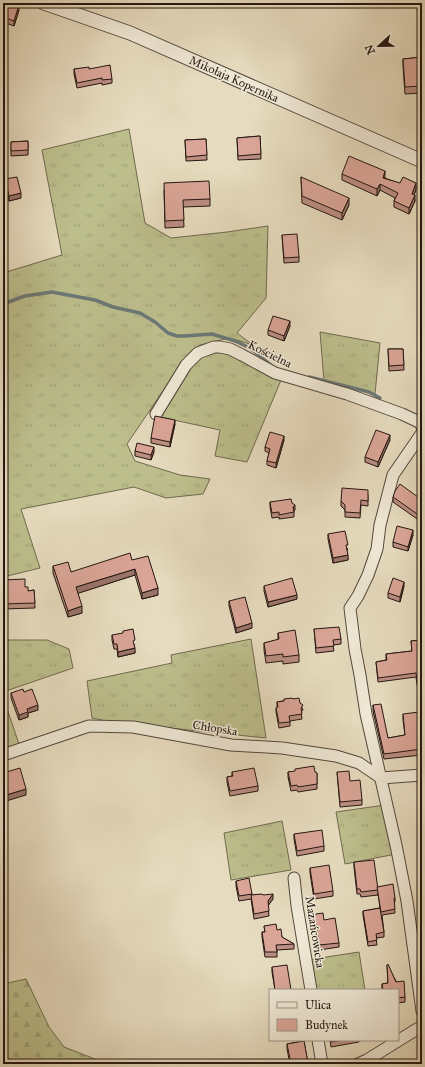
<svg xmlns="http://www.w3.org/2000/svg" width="425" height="1067" font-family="'IM FELL Great Primer',serif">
  <defs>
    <pattern id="grass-tufts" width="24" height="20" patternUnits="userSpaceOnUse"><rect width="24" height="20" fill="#bcbe8c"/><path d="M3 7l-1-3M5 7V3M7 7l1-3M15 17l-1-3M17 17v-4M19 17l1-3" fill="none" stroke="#a1a378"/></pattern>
    <pattern id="forest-firs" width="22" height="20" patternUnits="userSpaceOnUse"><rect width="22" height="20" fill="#bcbe8c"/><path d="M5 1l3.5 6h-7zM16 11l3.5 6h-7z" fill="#a1a378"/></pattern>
  </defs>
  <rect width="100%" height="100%" fill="#e6dbbe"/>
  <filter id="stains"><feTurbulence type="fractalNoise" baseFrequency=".005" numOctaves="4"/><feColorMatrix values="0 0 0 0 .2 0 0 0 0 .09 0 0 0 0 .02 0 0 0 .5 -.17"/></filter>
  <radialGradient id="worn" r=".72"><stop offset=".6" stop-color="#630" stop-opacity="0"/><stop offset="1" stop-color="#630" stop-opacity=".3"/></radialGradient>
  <g fill="url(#grass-tufts)" stroke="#706a4e">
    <polygon points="129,129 145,223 171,238 227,232 268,226 266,298 237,333 253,345 230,338 200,345 188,354 127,444 135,461 180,475 210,479 203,494 166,498 134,487 21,509 40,568 3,577 3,273 62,255 42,150"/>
    <polygon points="320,332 380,343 375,394 324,381"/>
    <polygon points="213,350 224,350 281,380 247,462 215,456 220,430 160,417 191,364"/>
    <polygon points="251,639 266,738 111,722 92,718 87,681 172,663 171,655"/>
    <polygon points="3,640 47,640 69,649 73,668 3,692"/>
    <polygon points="3,697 19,744 3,750"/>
    <polygon points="385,805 396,854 345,864 336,812"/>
    <polygon points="282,821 291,870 231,880 224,833"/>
    <polygon points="359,952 365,990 312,990 307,960"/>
  </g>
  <polygon fill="url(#forest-firs)" stroke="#706a4e" points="26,979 49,1027 64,1047 100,1061 100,1064 3,1064 3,984"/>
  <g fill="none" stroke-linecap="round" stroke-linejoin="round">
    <g stroke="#6b7877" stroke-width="3.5">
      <polyline points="3,304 25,296 52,292 95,300 113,307 140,313 155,322 168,333 177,336 185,336 212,334 235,341 250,348 272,366"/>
      <polyline points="309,377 369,392 380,398"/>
    </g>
    <g stroke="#54473c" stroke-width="13">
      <g id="minor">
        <polyline points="156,414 186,365 198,353 214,347 220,347 230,349 242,355 275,373 347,394 402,414 419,422 422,426"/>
        <polyline points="422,433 393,475 380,525 377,549 368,575 358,596 350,608 355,649 360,675 366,714 396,845 407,901 422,1011"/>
        <polyline points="3,755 89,726 133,727 231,745 282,748 336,756 359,763 381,778 422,775"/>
        <polyline points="294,878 297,906 311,990"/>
        <polyline points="318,1040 322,1064"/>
        <polyline points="358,1064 367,1060 422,1026"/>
      </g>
    </g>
    <g stroke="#54473c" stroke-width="15">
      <polyline id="tertiary" points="44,3 130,33 422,161"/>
    </g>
    <use href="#minor" stroke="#efe8d5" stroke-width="11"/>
    <use href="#tertiary" stroke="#efe8d5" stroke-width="13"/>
  </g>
  <g fill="#bb8e82" stroke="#241610">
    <polygon points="3,3 19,10 14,26 3,22"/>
    <polygon points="422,57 422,93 405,94 403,66 403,59"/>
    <polygon points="74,69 89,69 112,79 112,83 102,85 102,83 77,88 74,74"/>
    <polygon points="260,136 261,159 238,160 237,138"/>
    <polygon points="206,139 207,160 186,161 185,140"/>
    <polygon points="28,141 28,155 11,156 11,142"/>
    <polygon points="342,174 385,177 385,178 416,190 414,195 415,201 409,214 394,207 394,201 395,198 380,190 377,196 342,180"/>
    <polygon points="301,177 349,205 342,220 302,203"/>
    <polygon points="5,179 21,198 9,201 5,184"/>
    <polygon points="164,190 210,199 210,206 183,207 184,227 165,228"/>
    <polygon points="282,235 299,257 299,262 284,263"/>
    <polygon points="290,326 284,341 268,335 268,330"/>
    <polygon points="388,349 403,349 404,370 389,371"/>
    <polygon points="175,424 170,447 151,443 151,438"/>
    <polygon points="284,440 276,468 267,465 267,461 269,453 265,451 265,447"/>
    <polygon points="390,440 378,467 365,462 365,457"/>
    <polygon points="135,451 154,452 151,460 135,456"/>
    <polygon points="422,463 422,471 421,470 421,465"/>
    <polygon points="368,495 368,506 361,505 360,518 345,517 345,510 341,506 341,501"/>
    <polygon points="393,497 422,500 420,521 393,502"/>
    <polygon points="270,502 292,503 295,510 294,511 294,517 279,519 279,517 272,518 270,507"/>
    <polygon points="328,534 348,549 347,550 348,560 333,563 328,539"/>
    <polygon points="413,535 408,551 393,547 393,542"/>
    <polygon points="132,560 158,595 142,599 135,575 78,593 82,613 68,617 53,573 53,566 71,572"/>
    <polygon points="3,580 25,587 28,591 34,590 35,608 3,609"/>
    <polygon points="264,586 297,599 268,607 264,591"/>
    <polygon points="404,586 400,602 388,598 388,593"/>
    <polygon points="229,601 252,628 236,633 229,606"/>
    <polygon points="314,629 341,639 341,644 333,645 334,651 316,653"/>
    <polygon points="278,633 299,655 299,662 283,664 283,661 266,663 264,650 264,643 278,640"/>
    <polygon points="112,635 135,645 134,645 135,653 118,657 117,649 114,649 112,640"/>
    <polygon points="422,640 422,684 417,685 416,677 378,682 376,662 386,660 386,654 412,651 411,641"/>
    <polygon points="24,692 38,710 28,713 28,717 19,720 11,698 11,693"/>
    <polygon points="293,699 300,703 303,710 301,712 302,719 290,721 290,726 279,728 276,712 276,708 277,707 277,702"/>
    <polygon points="373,705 388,738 405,735 403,720 403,714 422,734 422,755 384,759 373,711"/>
    <polygon points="232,772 258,786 258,791 230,796 227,782 227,777 232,776"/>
    <polygon points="288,772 315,772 317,773 317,789 298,792 297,790 291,791 288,777"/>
    <polygon points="337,772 350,781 362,800 362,805 340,807"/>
    <polygon points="294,834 324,846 324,851 297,856 294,839"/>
    <polygon points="354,862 377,886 395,898 395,902 394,902 395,913 382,915 384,932 384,937 376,938 377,945 368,946 363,915 363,911 380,908 378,893 378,895 361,897 360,894 357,894 354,867"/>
    <polygon points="310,868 333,891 333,896 314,899 310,873"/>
    <polygon points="236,881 252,894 252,895 263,895 273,899 268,905 269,916 254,919 251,899 239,901 236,886"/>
    <polygon points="310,915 324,920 339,943 339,947 319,950 316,929 311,929"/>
    <polygon points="264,926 277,930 282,937 294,944 294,949 277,950 277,957 265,957 262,937 262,932 265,932"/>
    <polygon points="387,965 405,997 405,1002 398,1003 398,990 382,990 382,984 388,983"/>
    <polygon points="272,967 291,990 275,990 272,972"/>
    <polygon points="330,1040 359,1040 359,1042 331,1047"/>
    <polygon points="304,1041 308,1064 290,1064 287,1049 287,1044"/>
  </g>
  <g fill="#99746a" stroke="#241610">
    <polygon points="19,5 19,10 14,26 14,21"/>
    <polygon points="385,171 385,177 383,184 383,178"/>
    <polygon points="416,183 416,190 412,200 412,194"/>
    <polygon points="380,184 380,190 377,196 377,189"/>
    <polygon points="21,193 21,198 9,201 9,196"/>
    <polygon points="415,195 415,201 409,214 409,208"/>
    <polygon points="349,198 349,205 342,220 342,213"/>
    <polygon points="290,321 290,326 284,341 284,336"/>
    <polygon points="175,420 175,424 170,447 170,442"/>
    <polygon points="390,435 390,440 378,467 378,462"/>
    <polygon points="284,436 284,440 276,468 276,463"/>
    <polygon points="154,447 154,452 151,460 151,455"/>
    <polygon points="295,505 295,510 293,512 293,507"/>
    <polygon points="422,513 422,518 420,521 420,516"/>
    <polygon points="413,530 413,535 408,551 408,547"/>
    <polygon points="348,555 348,560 333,563 333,558"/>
    <polygon points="135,569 135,575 76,594 76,587"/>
    <polygon points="404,582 404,586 400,602 400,597"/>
    <polygon points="158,588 158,595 142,599 142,593"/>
    <polygon points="297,595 297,599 268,607 268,602"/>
    <polygon points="82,606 82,613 68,617 68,611"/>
    <polygon points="252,623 252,628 236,633 236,628"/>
    <polygon points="135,648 135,653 118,657 118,652"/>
    <polygon points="38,705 38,710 28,713 28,717 19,720 19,715 27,709"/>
    <polygon points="26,789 26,795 3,802 3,796"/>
    <polygon points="273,894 273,899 268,906 268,901"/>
  </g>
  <g fill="#daa597" stroke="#241610">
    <polygon points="3,3 14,3 19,5 14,21 3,17"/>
    <polygon points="422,57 422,86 405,87 403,59"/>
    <polygon points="110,65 112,79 102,80 102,78 77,83 74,69 89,67 89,69"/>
    <polygon points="260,136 261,154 238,156 237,138"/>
    <polygon points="206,139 207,155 186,157 185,140"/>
    <polygon points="28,141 28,150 11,151 11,142"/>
    <polygon points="349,156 385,171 383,178 400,183 403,177 416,183 412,194 415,195 409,208 394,201 398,193 380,184 377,189 342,174"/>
    <polygon points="17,177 21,193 9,196 5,179"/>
    <polygon points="301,177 349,198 342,213 302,196"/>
    <polygon points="209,181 210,199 183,200 184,220 165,221 164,183"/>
    <polygon points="297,234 299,257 284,258 282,235"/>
    <polygon points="273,316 290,321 284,336 268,330"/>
    <polygon points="388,349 403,349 404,365 389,366"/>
    <polygon points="155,416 175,420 170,442 151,438"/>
    <polygon points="376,430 390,435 378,462 365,457"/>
    <polygon points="270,432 284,436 276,463 267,461 270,449 265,447"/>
    <polygon points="137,443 154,447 151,455 135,451"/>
    <polygon points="400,484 422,500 422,513 420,516 393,497 395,491"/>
    <polygon points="342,488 368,490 368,501 361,500 360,513 345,512 345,505 341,501"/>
    <polygon points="291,499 292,503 295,505 293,507 294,512 279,515 279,512 272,513 270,502"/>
    <polygon points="397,526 413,530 408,547 393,542"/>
    <polygon points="345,531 348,545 346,545 348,555 333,558 328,534"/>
    <polygon points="130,553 132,560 148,556 158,588 142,593 135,569 76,587 82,606 68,611 53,566 68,562 71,572"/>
    <polygon points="292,578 297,595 268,602 264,586"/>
    <polygon points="393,578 404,582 400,597 388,593"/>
    <polygon points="25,579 25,587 28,587 28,591 34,590 35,603 3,604 3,580"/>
    <polygon points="245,597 252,623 236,628 229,601"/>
    <polygon points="339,627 341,639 333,640 334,646 316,648 314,629"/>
    <polygon points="133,629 135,640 133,641 135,648 118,652 117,644 114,644 112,635 123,633 123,631"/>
    <polygon points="295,630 299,655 283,657 283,654 266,656 264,643 279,639 278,633"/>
    <polygon points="422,640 422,680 417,680 416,673 378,678 376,662 387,660 386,654 412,651 411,641"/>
    <polygon points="23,689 24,692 32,689 38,705 27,709 28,712 19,715 11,693"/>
    <polygon points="292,698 293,699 299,698 300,703 303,705 301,708 302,714 289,716 290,722 279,723 276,708 278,707 277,702 284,701 284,699"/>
    <polygon points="381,704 388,738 405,735 403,714 419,712 422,734 422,749 384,754 373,705"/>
    <polygon points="314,766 315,772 317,773 317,784 298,787 297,785 291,786 288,772 295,771 295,769"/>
    <polygon points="20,768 26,789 3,796 3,773"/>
    <polygon points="254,768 258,786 230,791 227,777 233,776 232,772"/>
    <polygon points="349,771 350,781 360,780 362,800 340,802 337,772"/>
    <polygon points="322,830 324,846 297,851 294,834"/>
    <polygon points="374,860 378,890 361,892 360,889 357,889 354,862"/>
    <polygon points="329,865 333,891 314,894 310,868"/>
    <polygon points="249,878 252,894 239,896 236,881"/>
    <polygon points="393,884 395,898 394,898 395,909 381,912 377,887"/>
    <polygon points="262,894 263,895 273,894 268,901 269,911 254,914 251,895"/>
    <polygon points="380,908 384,932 376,934 377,940 368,942 363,911"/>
    <polygon points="323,913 324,920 335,918 339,943 319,945 316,924 311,925 310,915"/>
    <polygon points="276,924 277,930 281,929 282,937 294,944 276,945 277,952 265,952 262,932 265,932 264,926"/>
    <polygon points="388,964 396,982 404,981 405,997 398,998 398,990 383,990 382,984 388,983 387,965"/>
    <polygon points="287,965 291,990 275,990 272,967"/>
    <polygon points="331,1040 342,1040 331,1042"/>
    <polygon points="304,1041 308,1063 304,1064 291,1064 287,1044"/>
  </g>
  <g text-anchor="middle" stroke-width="3" stroke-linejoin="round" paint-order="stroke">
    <g font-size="12" fill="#241610" stroke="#efe8d5">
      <text transform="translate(234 79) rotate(24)" y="4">Mikołaja Kopernika</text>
      <text transform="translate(270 354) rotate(26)" y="4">Kościelna</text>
      <text transform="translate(215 728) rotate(9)" y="4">Chłopska</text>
      <text transform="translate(315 932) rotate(81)" y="4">Mazańcowicka</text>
    </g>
  </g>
  <rect width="425" height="1067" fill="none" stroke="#e6dbbe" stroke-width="16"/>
  <rect x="4" y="4" width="417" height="1059" fill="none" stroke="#241610" stroke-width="2"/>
  <rect x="8" y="8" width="409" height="1051" fill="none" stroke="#241610"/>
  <rect x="269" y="989" width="130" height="52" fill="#efe8d5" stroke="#9e9486"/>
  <rect x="277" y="1002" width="20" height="6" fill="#efe8d5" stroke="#9e9486"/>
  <text x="305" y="1009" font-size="12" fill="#241610">Ulica</text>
  <rect x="277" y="1019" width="20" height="12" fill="#daa597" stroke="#9e9486"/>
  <text x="305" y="1029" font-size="12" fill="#241610">Budynek</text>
  <g transform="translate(379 46) rotate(248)" stroke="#efe8d5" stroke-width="3" paint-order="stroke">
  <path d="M0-3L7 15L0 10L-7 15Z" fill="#241610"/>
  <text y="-6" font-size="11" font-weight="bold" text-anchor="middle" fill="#241610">N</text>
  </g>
  <rect width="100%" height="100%" filter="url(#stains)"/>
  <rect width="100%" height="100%" fill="url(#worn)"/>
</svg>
